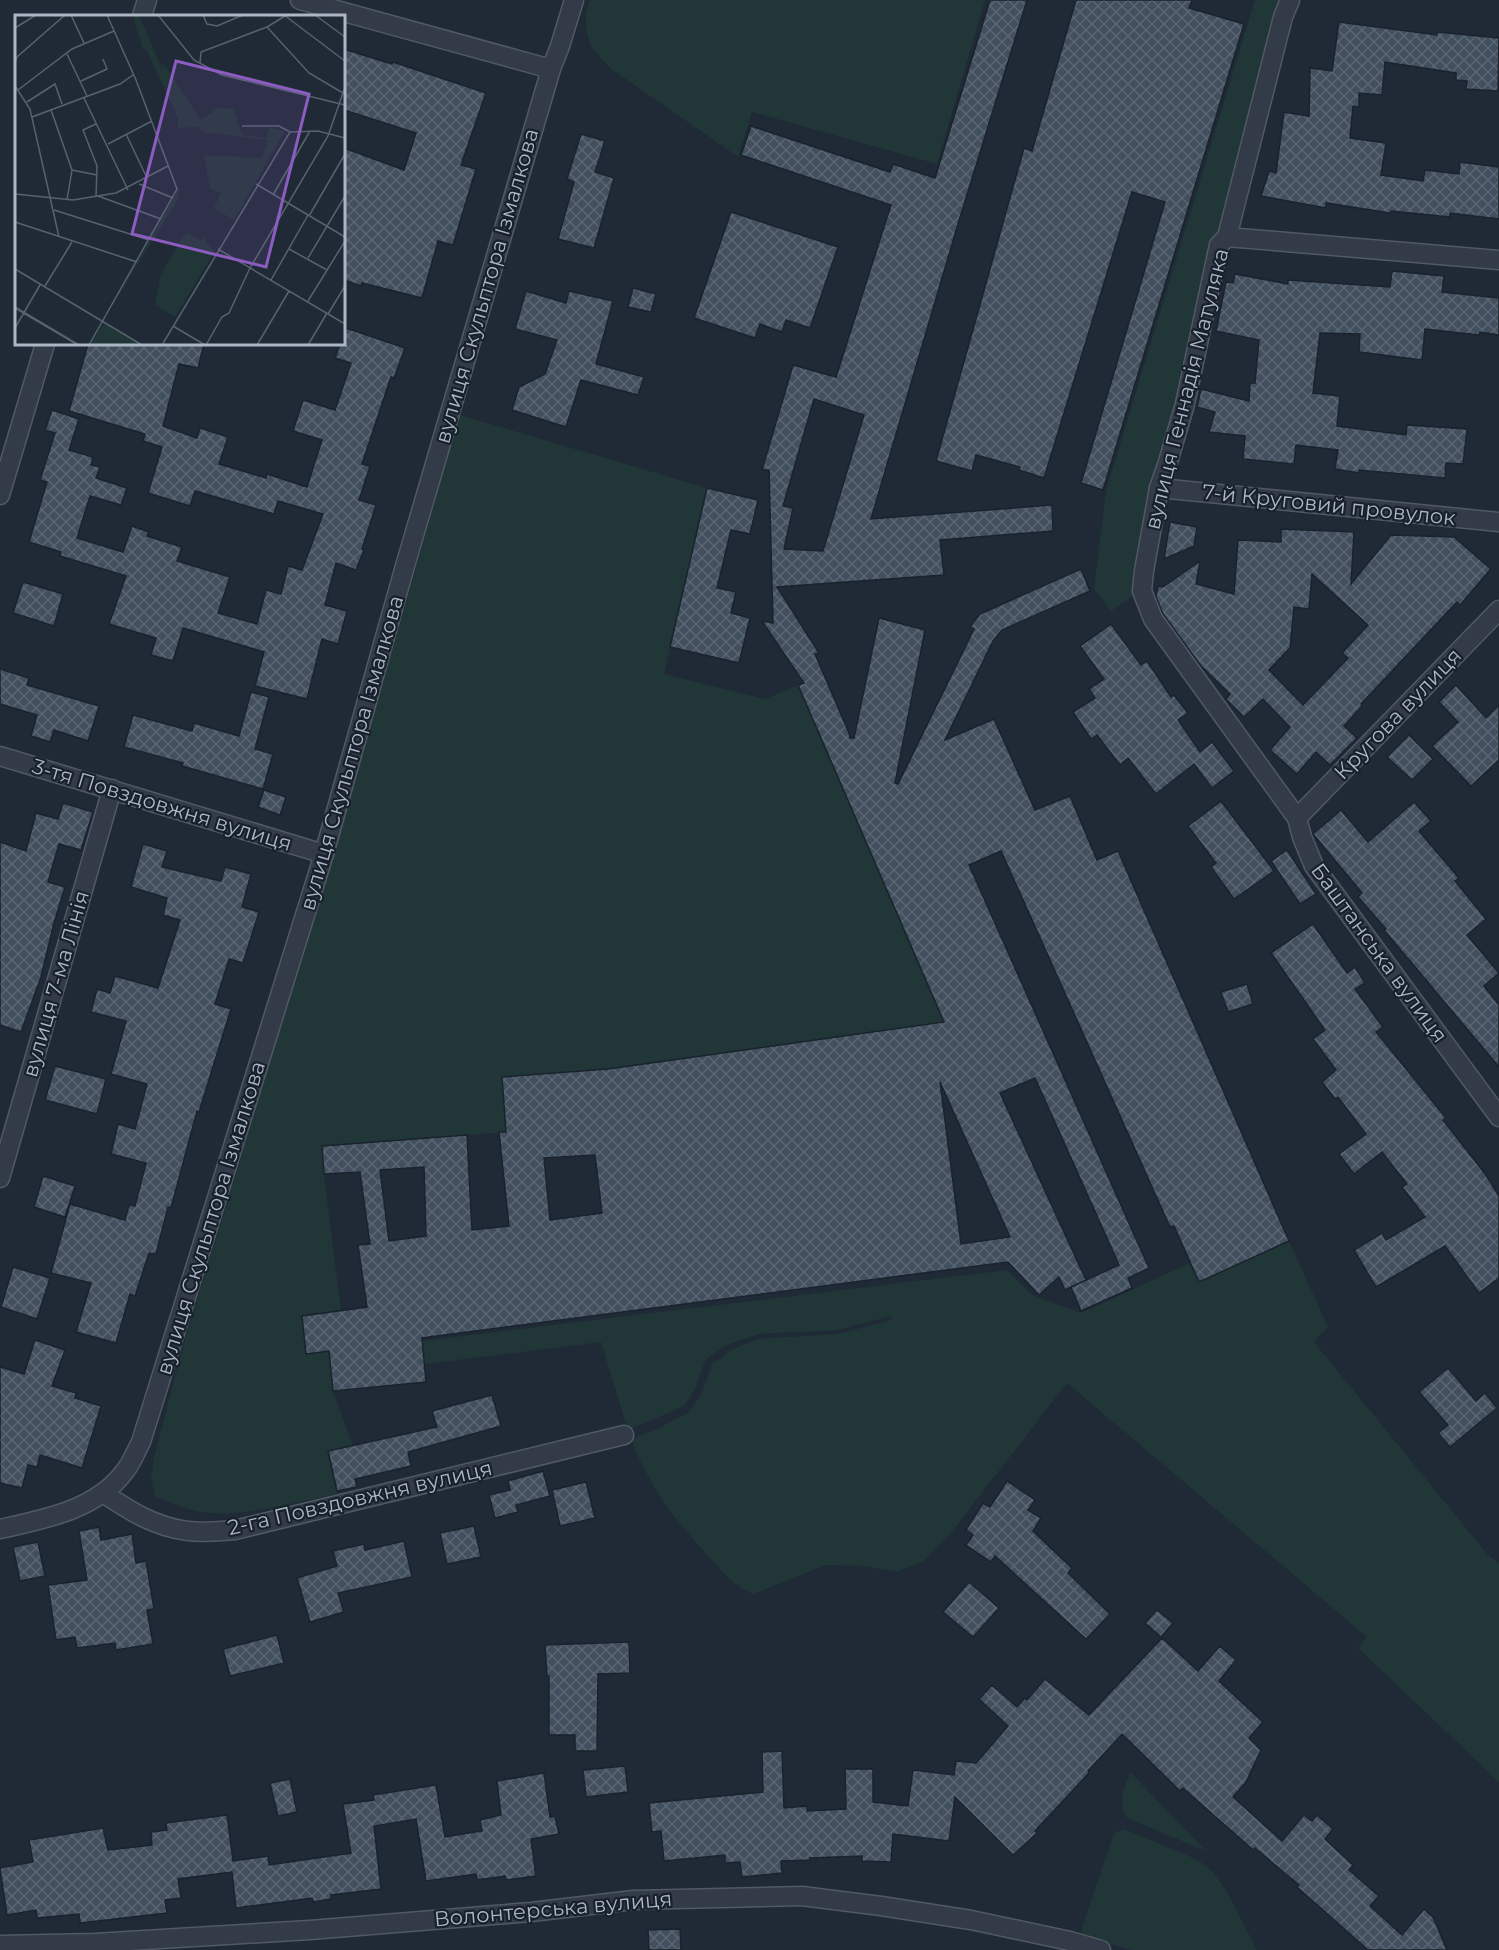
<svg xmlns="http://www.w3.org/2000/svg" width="1499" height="1950" font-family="Montserrat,sans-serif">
  <defs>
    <pattern id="building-cross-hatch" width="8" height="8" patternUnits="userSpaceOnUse" patternTransform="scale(1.5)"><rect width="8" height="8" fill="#424f5e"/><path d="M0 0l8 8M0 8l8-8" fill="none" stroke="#5b6673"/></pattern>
  </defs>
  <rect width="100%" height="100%" fill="#1f2a36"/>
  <g fill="#213637">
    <polygon points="590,0 985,0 937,164 752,112 738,157 610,68 591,47 586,29 586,14"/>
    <polygon points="1255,0 1281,0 1137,593 1111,611 1094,589 1106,491"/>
    <path d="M460,415l247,73 -43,186 101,25 33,-14 146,337 -336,47 -105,8 3,55 -184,14 2,28 17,136 -39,6 4,37 58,-5 643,-78 25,25 49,18 109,-50 9,19 90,-41 39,86 -14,15 174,213 11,8v219l-141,-134 9,-11 -300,-254 -117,151 -27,28 -27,10 -31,-6 -39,-1 -73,29c-20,-8 -29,-21 -43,-36 -34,-37 -61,-71 -79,-119l28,-11 30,-16 13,-19 10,-29 19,-14 27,-11 79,-5 55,-14 -1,-4 -54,14 -78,4 -32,11 -21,14 -12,32 -10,15 -56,24 -27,-88 -176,22 -93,9 1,18 20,55 -25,5 9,43c-41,8 -88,22 -129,19 -19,-2 -37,-10 -53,-17l-4,-17 3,-21 28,-108 150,-490z"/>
    <path d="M1130,1772l76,79 -79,-33c-10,-18 -3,-28 3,-46z"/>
    <polygon points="1124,1829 1198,1860 1213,1872 1227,1892 1257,1950 1133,1950 1084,1937 1081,1931 1114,1833"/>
  </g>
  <g fill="url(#building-cross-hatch)" stroke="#1a232d" stroke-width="1.5" fill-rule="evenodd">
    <path d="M990,0h37l-69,224 -87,295 181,-14 1,26 -113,9 4,35 -167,12 42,66 -4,1 34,79 1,5h4l25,-120 46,12 -30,153 3,1 76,-155 -4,-2 10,-13 101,-45 9,22 -88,39 -9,11 -48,99 49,-21 41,91 35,-14 27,64 21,-9 171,390 -90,41 -25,-56 -4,1 -169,-376 -32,14 180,403 -21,10 4,10 -51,23 -10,-24 48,-22 -84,-187 -35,15 86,187 -21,10 -6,-13 -20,18 -31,-33 -586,76 4,44 -93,9 -4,-40 -23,3 -4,-38 65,-9 -9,-62 12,-1 -10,-72 -36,2 -2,-28 145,-11 5,95 37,-4 -10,-94h7l-4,-55 106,-8 336,-47 -146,-337 6,-2 -42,-62 11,2 -4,-153h-7l31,-105 43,12 55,-172 -150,-50 10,-29 139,46 3,-8 42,14zM814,399l50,16 -41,136 -39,-2 9,-41 -10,-2zM940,1082l70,155 -49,7zM595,1155l7,58 -52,7 -6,-62zM424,1167l2,69 -37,5 -9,-71z"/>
    <polygon points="1076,0 1192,0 1189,8 1244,24 1103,490 1081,483 1165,202 1132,192 1044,478 1019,470 1020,467 976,455 972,471 936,461 1024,148 1032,151"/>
    <polygon points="1339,22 1437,35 1437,32 1499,38 1498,91 1466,89 1467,81 1456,80 1456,73 1385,62 1382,95 1359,93 1359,107 1353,106 1350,138 1386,143 1381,175 1423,181 1425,170 1459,174 1460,162 1499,167 1499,219 1450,213 1450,217 1391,211 1390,213 1326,203 1326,208 1261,196 1269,171 1276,173 1284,112 1309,116 1310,68 1332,71"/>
    <polygon points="344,49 392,64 393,62 486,93 461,165 476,169 453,245 438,241 422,298 362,283 361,286 344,280 344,148 404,170 416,133 344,110"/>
    <polygon points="581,134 605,141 595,172 614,178 594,248 558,239 574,182 567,179"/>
    <polygon points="731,212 838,247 810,328 786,320 782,332 760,324 755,338 694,318"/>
    <polygon points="1392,271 1444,276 1442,292 1499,298 1499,335 1480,332 1479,335 1425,329 1422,360 1359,352 1360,334 1320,333 1313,393 1340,396 1337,426 1406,435 1407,425 1467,429 1463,464 1446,463 1445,478 1359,470 1359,473 1335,469 1338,450 1296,445 1294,464 1243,459 1245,436 1209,432 1215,412 1197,407 1201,389 1249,401 1250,383 1255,383 1259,340 1216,331 1226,282 1233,283 1235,274 1288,284 1288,280 1390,287"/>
    <polygon points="633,288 656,294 651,312 628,307"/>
    <polygon points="526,291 566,303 569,291 613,301 596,364 644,377 638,395 581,380 566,427 512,410 519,387 545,374 557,340 515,329"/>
    <polygon points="346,328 405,348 394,378 391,377 362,464 370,466 359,500 376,505 362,549 364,550 356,570 336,563 325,605 347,611 338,644 322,639 307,699 255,686 264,652 183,628 173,661 151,655 156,638 109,624 126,576 60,556 61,552 29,542 47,482 40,480 55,433 45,430 52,410 79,419 69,450 93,457 91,465 100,467 96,478 127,488 121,505 90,496 77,538 123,552 132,526 149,532 147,536 182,547 177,561 230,577 218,613 257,624 266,590 281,594 288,566 302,570 323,514 278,501 274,514 195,491 190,506 148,493 162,447 143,441 145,434 69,411 88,344 204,344 198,368 179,364 163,426 197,438 200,428 228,437 219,464 266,478 267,474 307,487 322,440 293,431 303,400 335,410 351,363 335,358 340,344 344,344"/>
    <polygon points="707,488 758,500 750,534 731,530 717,588 736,592 731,613 750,618 739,663 670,647"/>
    <polygon points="1170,522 1197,527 1194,546 1164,559"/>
    <path d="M1281,529l73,3 -3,52 40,-49 63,2 37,32 -31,36 -3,-3 -96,102 1,2 -18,20 13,12 -27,27 -14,-13 -19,22 -27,-24 20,-23 -27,-28 -19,18 -18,-18 4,-5 -29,-28 -38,-52 -7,-17 2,-11 5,1 37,-26 -4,23 38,10 4,-54 43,2zM1312,574l56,51 -26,28 6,5 -45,47 -34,-35 21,-22 4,-41 15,2z"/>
    <polygon points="23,582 63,594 54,626 13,613"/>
    <polygon points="1111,624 1141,665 1147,661 1171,697 1174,695 1188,713 1178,720 1200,752 1212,742 1234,771 1212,788 1194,764 1156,794 1128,758 1120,765 1097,735 1091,739 1073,712 1095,698 1089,689 1104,679 1080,646"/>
    <polygon points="0,669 29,678 27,685 99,706 88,741 54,730 50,742 31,736 37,715 0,704"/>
    <polygon points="1456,685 1486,718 1499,705 1499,760 1471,786 1432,746 1458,722 1439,702"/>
    <polygon points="251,692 269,697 255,749 273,754 263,789 182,766 183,763 124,747 133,715 192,731 194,723 239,736"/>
    <polygon points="1409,735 1433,759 1412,780 1387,757"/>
    <polygon points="264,790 286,797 280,815 258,807"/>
    <polygon points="1221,801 1274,871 1234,899 1211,867 1216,863 1188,826"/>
    <polygon points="1414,802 1431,821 1419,831 1459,878 1455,881 1486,919 1467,935 1499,973 1484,986 1499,1005 1499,1067 1384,930 1386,929 1358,897 1362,893 1313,834 1341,810 1368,842"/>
    <polygon points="63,803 93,812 81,850 59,844 48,882 65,887 54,923 41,977 21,1032 0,1025 0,842 26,851 36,813 58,819"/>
    <polygon points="143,844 167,851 162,867 221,881 225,867 251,874 242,907 259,912 243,963 229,959 215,1004 231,1009 199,1112 197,1111 171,1208 168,1207 156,1254 149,1253 135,1296 130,1294 116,1343 76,1332 91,1283 51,1273 70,1204 125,1220 129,1205 135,1206 146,1163 111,1154 118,1124 135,1129 147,1084 111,1074 126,1021 91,1012 97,989 110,993 115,976 158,988 180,920 163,915 167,898 131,887"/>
    <polygon points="1287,850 1316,894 1300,904 1271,861"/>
    <polygon points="1313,924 1347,973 1355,967 1365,983 1355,989 1383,1027 1376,1032 1446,1118 1443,1120 1486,1175 1499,1196 1499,1278 1479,1293 1445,1246 1376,1287 1354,1250 1382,1233 1386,1240 1425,1217 1402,1187 1407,1184 1382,1152 1354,1174 1339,1154 1366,1134 1338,1097 1335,1099 1322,1082 1336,1070 1313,1039 1325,1030 1271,953"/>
    <polygon points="1247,984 1253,1004 1228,1012 1221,992"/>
    <polygon points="55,1066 106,1079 97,1114 45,1100"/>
    <polygon points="43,1176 75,1186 65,1217 34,1207"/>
    <polygon points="13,1267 50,1278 37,1319 1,1307"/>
    <polygon points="35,1340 65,1350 52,1386 76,1393 75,1398 101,1406 82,1468 40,1455 37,1467 28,1465 22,1488 0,1483 0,1367 24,1374"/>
    <polygon points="1448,1368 1476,1401 1485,1393 1497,1408 1450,1447 1438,1433 1448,1425 1419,1392"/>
    <polygon points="492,1395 501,1426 408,1452 411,1466 355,1479 357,1487 337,1491 328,1451 437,1427 432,1411"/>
    <polygon points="543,1471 550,1496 516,1505 518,1512 495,1518 489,1495 510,1490 508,1481"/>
    <polygon points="1007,1481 1035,1500 1028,1510 1041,1518 1033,1531 1072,1568 1068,1573 1110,1614 1086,1639 995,1556 991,1562 966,1545 973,1535 966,1530 983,1503 990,1507"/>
    <polygon points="586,1482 595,1518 560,1526 552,1490"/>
    <polygon points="474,1526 481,1557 447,1564 440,1533"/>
    <polygon points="99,1527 101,1540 132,1534 136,1563 146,1561 154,1609 147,1610 153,1644 116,1650 115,1643 77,1648 75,1637 56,1640 48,1585 87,1580 79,1531"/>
    <polygon points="404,1541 412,1577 338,1593 344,1612 310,1622 297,1578 337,1566 333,1551 364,1544 365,1550"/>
    <polygon points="38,1542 45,1576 20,1581 13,1547"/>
    <polygon points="969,1582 999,1608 973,1637 943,1612"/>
    <polygon points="1157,1610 1173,1623 1161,1637 1145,1623"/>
    <polygon points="277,1635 284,1663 230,1676 223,1649"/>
    <polygon points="1162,1638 1198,1671 1220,1646 1236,1660 1219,1681 1263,1722 1249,1738 1261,1750 1246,1782 1233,1797 1282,1841 1304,1815 1312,1821 1317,1815 1333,1829 1325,1839 1353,1865 1349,1870 1379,1896 1370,1906 1402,1935 1424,1909 1433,1917 1447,1950 1368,1950 1297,1887 1299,1885 1255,1848 1253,1850 1183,1788 1180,1791 1122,1734 1088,1771 1089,1773 1035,1831 1037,1833 1013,1855 955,1797 949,1841 893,1834 891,1862 862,1861 862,1856 810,1858 810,1860 781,1861 782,1873 742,1877 740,1862 725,1863 725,1855 664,1861 661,1831 652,1832 649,1803 763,1792 762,1752 782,1751 784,1808 807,1806 807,1811 846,1809 845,1769 873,1769 873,1802 908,1806 913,1770 954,1775 956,1761 976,1763 1008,1726 979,1699 992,1685 1017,1707 1025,1698 1027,1700 1045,1679 1089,1715"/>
    <polygon points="629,1642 630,1673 598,1674 597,1751 575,1751 575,1735 549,1735 549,1676 547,1676 545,1645"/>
    <polygon points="625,1766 628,1792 586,1797 583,1770"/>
    <polygon points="544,1773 550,1817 555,1816 559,1834 531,1839 536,1876 506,1880 505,1876 477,1880 476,1874 426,1881 416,1819 374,1826 381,1889 331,1895 331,1899 313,1902 312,1898 236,1908 232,1872 178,1879 181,1898 165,1900 167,1913 80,1923 79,1914 37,1918 36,1910 7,1915 0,1868 33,1862 29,1840 103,1828 108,1850 152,1845 151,1832 167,1830 166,1823 227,1815 233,1861 268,1856 269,1865 351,1853 343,1804 374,1800 373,1795 436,1785 445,1837 482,1831 480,1820 501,1815 497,1781"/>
    <polygon points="290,1779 297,1812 278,1816 270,1783"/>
    <polygon points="680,1929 681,1950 649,1950 648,1930"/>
  </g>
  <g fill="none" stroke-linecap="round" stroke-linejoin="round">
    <g stroke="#505965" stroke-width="21">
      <g id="minor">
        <polyline points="300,0 551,69"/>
        <polyline points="1290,0 1283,17 1227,237 1219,245 1185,404 1168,462 1159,488 1144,571 1142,591 1153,619 1297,818 1302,837 1314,866 1499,1117"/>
        <polyline points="142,16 147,0"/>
        <polyline points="1227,237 1499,260"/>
        <polyline points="1159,488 1499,522"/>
        <polyline points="0,495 45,344"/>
        <polyline points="0,756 324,854"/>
        <polyline points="1297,818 1499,610"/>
        <polyline points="0,1178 112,789"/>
        <path d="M103,1493c27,18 52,34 85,38 15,2 31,0 47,-1l389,-95"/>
        <path d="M0,1529c45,-10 96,-19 125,-58 7,-9 11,-20 16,-29l183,-588 81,-288 146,-497 9,-23 14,-46"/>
        <polyline points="0,1945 95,1943 310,1930 531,1912 634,1900 802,1896 881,1906 971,1920 1070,1941 1101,1950"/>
      </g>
    </g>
    <use href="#minor" stroke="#323b47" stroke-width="18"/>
  </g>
  <g text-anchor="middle" stroke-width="4.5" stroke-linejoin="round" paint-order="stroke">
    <g font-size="21" fill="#acb6c4" stroke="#18212b">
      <text transform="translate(487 286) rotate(-74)" y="7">вулиця Скульптора Ізмалкова</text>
      <text transform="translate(1187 389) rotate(-76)" y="7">вулиця Геннадія Матуляка</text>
      <text transform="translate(1329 505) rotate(6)" y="7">7-й Круговий провулок</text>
      <text transform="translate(1398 714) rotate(-46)" y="7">Кругова вулиця</text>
      <text transform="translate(352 753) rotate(-74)" y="7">вулиця Скульптора Ізмалкова</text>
      <text transform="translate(162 805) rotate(17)" y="7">3-тя Повздовжня вулиця</text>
      <text transform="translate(1379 953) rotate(54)" y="7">Баштанська вулиця</text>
      <text transform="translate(56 984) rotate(-74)" y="7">вулиця 7-ма Лінія</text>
      <text transform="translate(211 1218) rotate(-73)" y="7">вулиця Скульптора Ізмалкова</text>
      <text transform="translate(360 1498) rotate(-13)" y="7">2-га Повздовжня вулиця</text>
      <text transform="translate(553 1909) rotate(-5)" y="7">Волонтерська вулиця</text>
    </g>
  </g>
  <g transform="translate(15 15)">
    <rect width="330" height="330" fill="#1f2a36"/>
    <path d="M118,0h6l21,50 4,-1 37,56 17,-12 16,1 8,26 24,3 3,-11 16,4 -51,89 -20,-12 7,-15 -11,-4 -6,-34 58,3 6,-18 -64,-8 -6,-5 -20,1v-10l-25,-54 -7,-15 -3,1zM165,173l-2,11 -69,112 69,-122zM171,217l15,9 2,-4 11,15 -39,65 -20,-12 6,-31zM89,308l36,22h-50z" fill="#213637"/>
    <path fill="none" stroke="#57626f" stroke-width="1.5" d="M56,0l13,28M143,0l36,45 28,15 123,30M188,0l4,9 10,2 26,-11M269,0l61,46M300,0l30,22M252,12l42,46 34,20M0,13l21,-13M52,39l20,42M0,47l2,-5 48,-42M185,48l1,-11 66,-25 18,-11M66,66l26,-12 -4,-10M0,71l15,23 29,128M3,75l54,-41 42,-18M69,83l44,92M12,87l28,-18 7,20M36,95l21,60 -5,30M17,102l88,-33 13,-9M81,109l-13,6 14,36 -1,31M227,111h37l11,6 28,-1 27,7M111,119l21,44M93,129l44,-23M57,155l25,5M124,169l34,14M241,169l89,53M0,179l58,6 43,-7 52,-27M258,180l37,-64M83,181l63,23M39,195l95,30M294,201l36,-62M0,207l122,40M203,234l127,75M274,234l38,21M293,243l37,-62M0,254l127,76M256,265l37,-65M30,271l27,-44M293,286l37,-60M0,292l64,38M0,293l63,37M313,299l17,-28M158,311l32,19M0,313l25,-43M74,330l88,-156 -41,-109 -29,-65M147,330l128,-213M191,330l16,-28 7,-4 21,-45 78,-132 17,-49M242,330l32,-54M293,330l19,-32"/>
    <path fill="#8c5cc1" fill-opacity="0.15" stroke="#8c5cc1" stroke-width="3" d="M161,46l133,33 -43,173 -134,-33z"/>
    <rect width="330" height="330" fill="none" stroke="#acb6c4" stroke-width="3"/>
  </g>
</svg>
